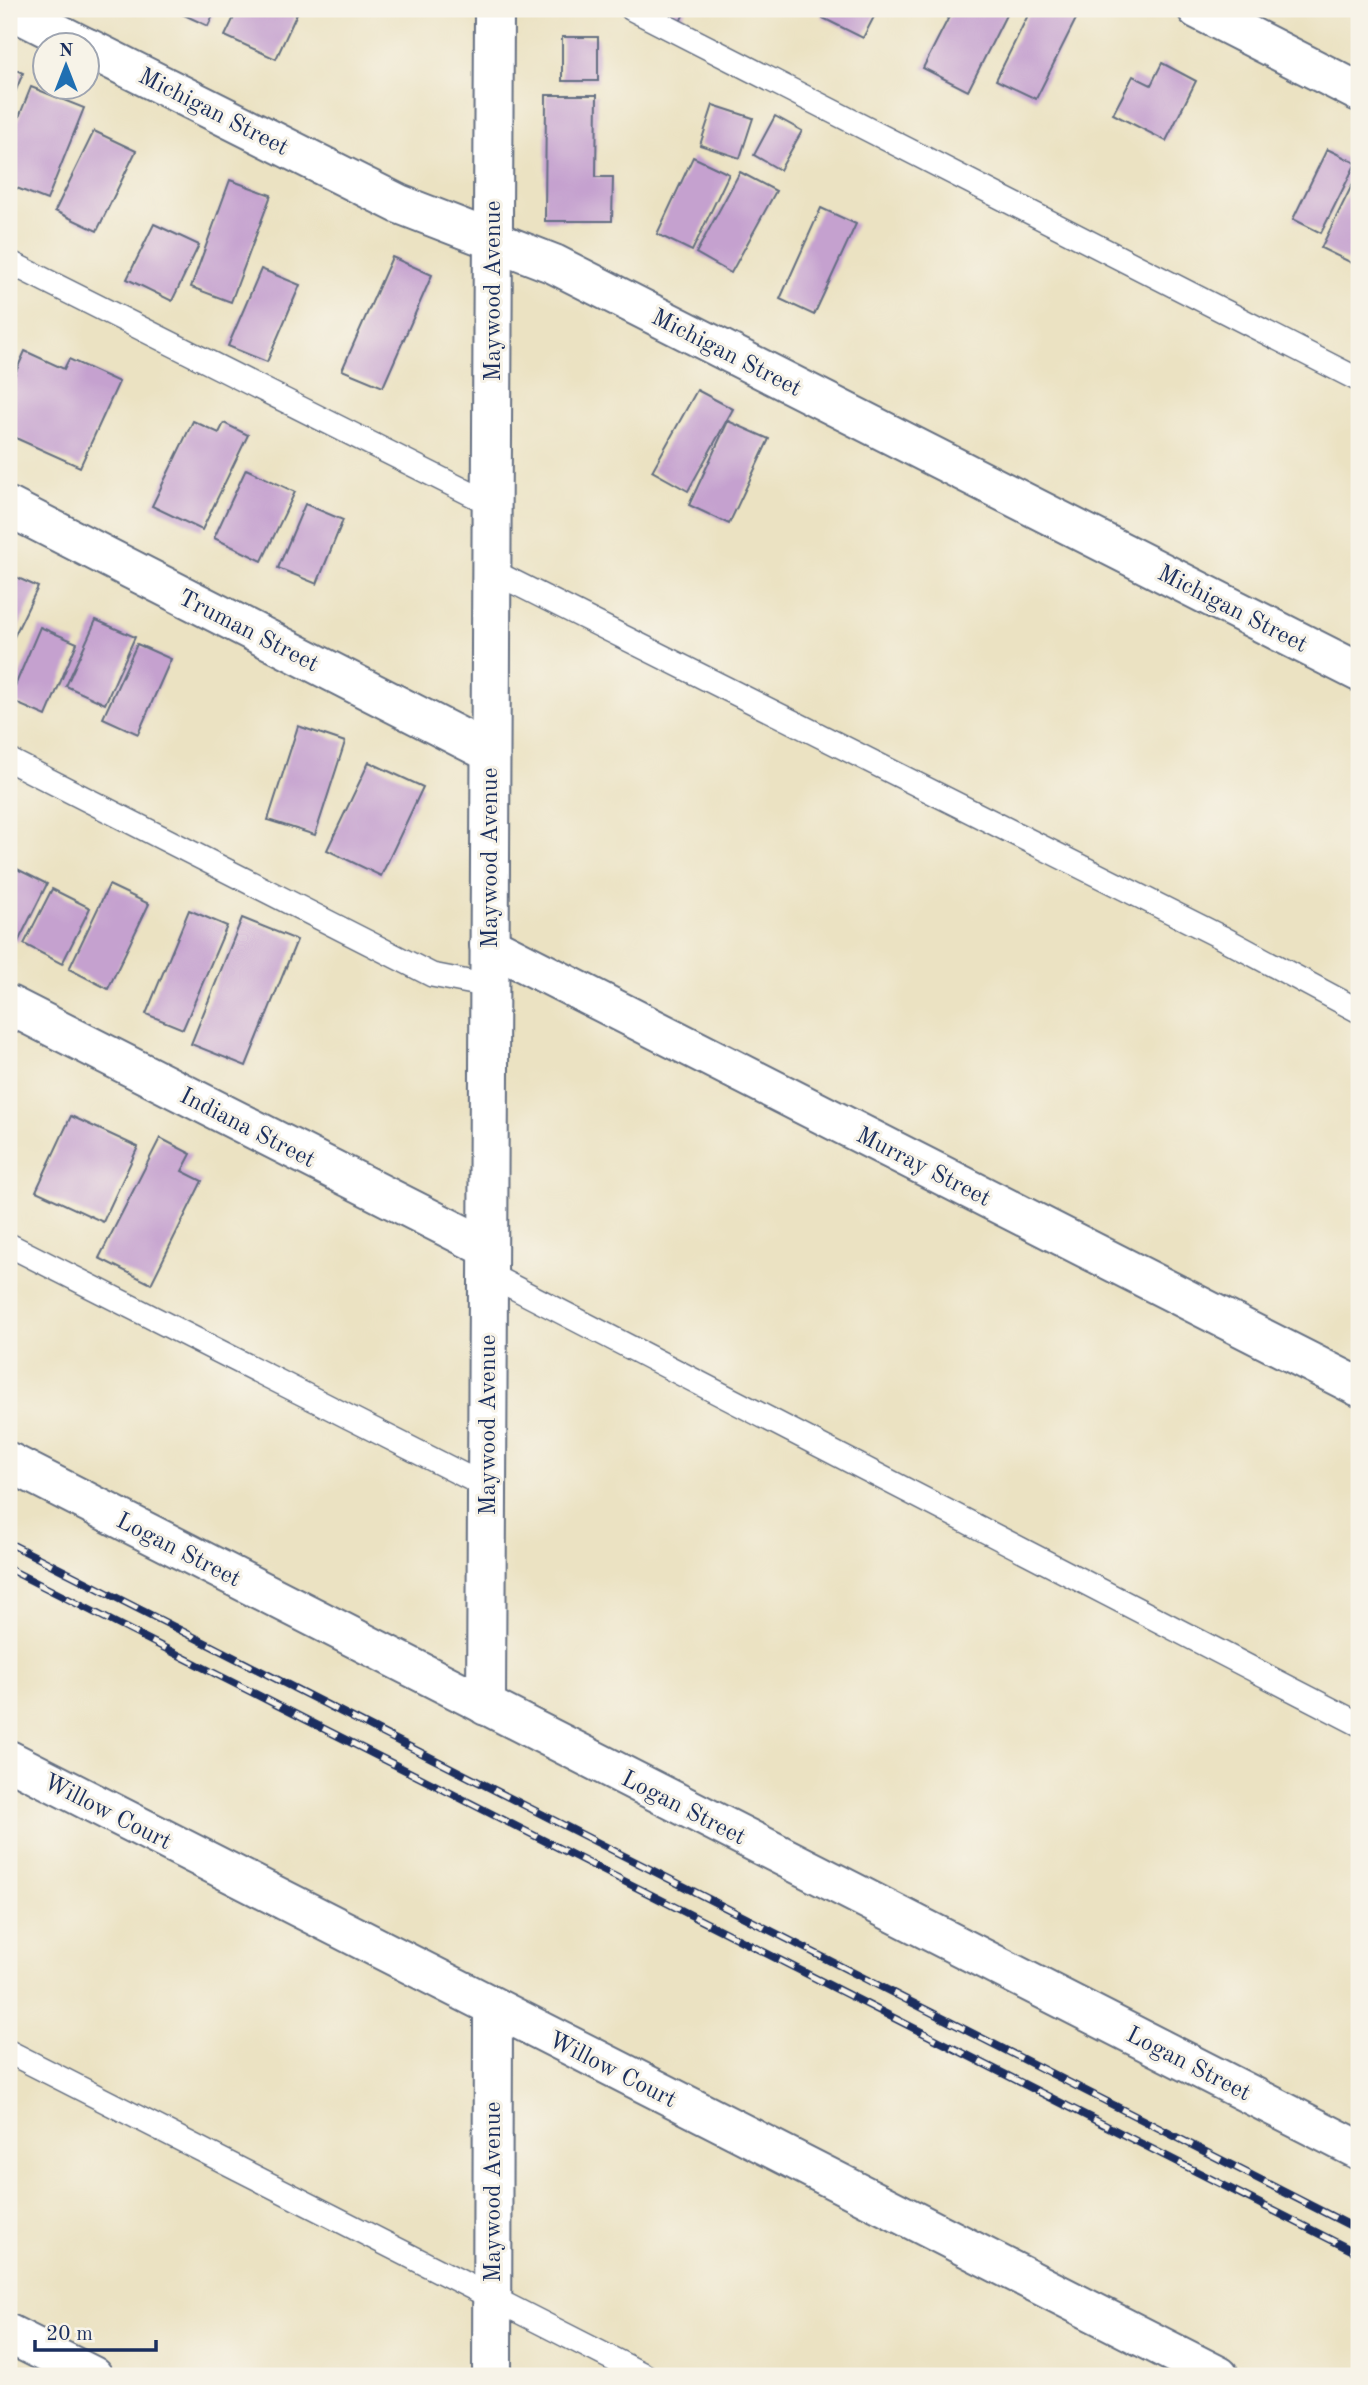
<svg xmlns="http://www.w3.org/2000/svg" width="1368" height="2385" font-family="'Old Standard TT',serif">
  <rect width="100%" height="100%" fill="#f7f3e8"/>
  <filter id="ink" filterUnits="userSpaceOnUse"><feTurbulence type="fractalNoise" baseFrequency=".0143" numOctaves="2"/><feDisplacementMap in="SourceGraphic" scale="14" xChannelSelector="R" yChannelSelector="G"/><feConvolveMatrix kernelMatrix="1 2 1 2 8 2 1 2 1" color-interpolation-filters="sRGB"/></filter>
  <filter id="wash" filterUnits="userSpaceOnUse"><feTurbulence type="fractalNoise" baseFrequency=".00686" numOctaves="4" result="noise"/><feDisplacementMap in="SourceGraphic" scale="28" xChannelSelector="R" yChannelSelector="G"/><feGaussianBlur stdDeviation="1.57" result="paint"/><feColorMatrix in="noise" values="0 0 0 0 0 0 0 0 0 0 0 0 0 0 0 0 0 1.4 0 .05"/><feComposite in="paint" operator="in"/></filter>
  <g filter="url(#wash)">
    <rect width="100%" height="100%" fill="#ebe2c2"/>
    <g id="blocks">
      <g fill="#c5a1cf">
        <polygon points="171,9 216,9 208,26"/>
        <polygon points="238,9 299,9 276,59 225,36"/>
        <polygon points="653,9 686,9 680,22"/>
        <polygon points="826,9 878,9 863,38 821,17"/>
        <polygon points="953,9 1009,9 968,91 923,68"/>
        <polygon points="1031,9 1061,9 1077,17 1036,99 996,80"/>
        <rect x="562" y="37" width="36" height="44"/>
        <polygon points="1162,63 1196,81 1166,141 1113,114 1133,76 1151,85"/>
        <polygon points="9,67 23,73 9,107"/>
        <polygon points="31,87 84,108 47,200 9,185 9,142"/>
        <polygon points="546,95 597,95 596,177 613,177 612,221 545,221"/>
        <polygon points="713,105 753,118 740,158 700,145"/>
        <polygon points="775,116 802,131 780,170 754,155"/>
        <polygon points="94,131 136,151 97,231 55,211"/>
        <polygon points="1327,149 1356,163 1321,233 1293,219"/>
        <polygon points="693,157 729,174 692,251 657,234"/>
        <polygon points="1359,171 1359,260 1356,265 1321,248"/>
        <polygon points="740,172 776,191 731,273 696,253"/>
        <polygon points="230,180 271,195 231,302 191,287"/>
        <polygon points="821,208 856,224 814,315 780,299"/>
        <polygon points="154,224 199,245 172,301 127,279"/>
        <polygon points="392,257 432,275 383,387 342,370"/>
        <polygon points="261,269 300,285 267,362 228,346"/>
        <polygon points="25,351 64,369 69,359 119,382 80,467 9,435 9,387"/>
        <polygon points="697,390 733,409 688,491 652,471"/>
        <polygon points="193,421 219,433 224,423 248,435 202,530 152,506"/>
        <polygon points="728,421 769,439 729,524 689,505"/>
        <polygon points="246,469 295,492 262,561 214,538"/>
        <polygon points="305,504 343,520 317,584 278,568"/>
        <polygon points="9,574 38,587 9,647"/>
        <polygon points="96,620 135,637 105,704 66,686"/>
        <polygon points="40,627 77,643 46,716 9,700"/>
        <polygon points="137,644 171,659 138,734 103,718"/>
        <polygon points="298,726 345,742 315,835 268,820"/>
        <polygon points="369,762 423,787 381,876 327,850"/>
        <polygon points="9,865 47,884 18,942 9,938"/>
        <polygon points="109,885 149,904 108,989 69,969"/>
        <polygon points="52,889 90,908 62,964 24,944"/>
        <polygon points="189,910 227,926 183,1029 146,1014"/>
        <polygon points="242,918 297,940 246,1066 191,1044"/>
        <polygon points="71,1116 138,1147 103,1222 36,1191"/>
        <polygon points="160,1138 191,1154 182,1171 202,1181 151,1284 99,1258"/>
      </g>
    </g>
  </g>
  <g filter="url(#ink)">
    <use href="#blocks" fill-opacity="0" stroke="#646e81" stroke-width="2"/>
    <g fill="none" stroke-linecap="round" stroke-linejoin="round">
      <g stroke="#646e81" stroke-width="26">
        <g id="service">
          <polyline points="632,9 1359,380"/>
          <polyline points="9,262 491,504"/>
          <polyline points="490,570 1221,937 1359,1011"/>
          <polyline points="9,760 432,975 489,986"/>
          <polyline points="9,1245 487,1487"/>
          <polyline points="488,1274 1359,1724"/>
          <polyline points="9,2052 646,2376"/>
        </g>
      </g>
      <g stroke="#646e81" stroke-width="42">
        <g id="minor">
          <polyline points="1197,9 1359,92"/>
          <polyline points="9,507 489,752"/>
          <polyline points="489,945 1359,1387"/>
          <polyline points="9,1005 488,1248"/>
          <polyline points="9,1462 1359,2150"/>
          <polyline points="486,1706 494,9"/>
          <polyline points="9,1760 1219,2376"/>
          <polyline points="492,2376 493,2008"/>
        </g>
      </g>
      <g stroke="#646e81" stroke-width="42">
        <polyline id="tertiary" points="9,2334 93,2376"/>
      </g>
      <g stroke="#646e81" stroke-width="42">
        <g id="secondary">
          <polyline points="10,9 83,46"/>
          <polyline points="88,48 399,204 554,264 1359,672"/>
        </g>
      </g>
      <use href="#service" stroke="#fff" stroke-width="23"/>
      <use href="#minor" stroke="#fff" stroke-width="38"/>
      <use href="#tertiary" stroke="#fff" stroke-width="38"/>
      <use href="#secondary" stroke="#fff" stroke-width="38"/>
      <g stroke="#1b2f5e" stroke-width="8">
        <g id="rail">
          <polyline points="9,1543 1359,2230"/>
          <polyline points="9,1569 1359,2254"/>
        </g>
      </g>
      <use href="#rail" stroke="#f7f3e8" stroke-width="5" stroke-dasharray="16" stroke-linecap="butt"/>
    </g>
  </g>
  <g text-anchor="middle" stroke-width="6" stroke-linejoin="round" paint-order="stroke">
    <g font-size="24" fill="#1b2f5e" stroke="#f7f3e8">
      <text transform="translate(214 111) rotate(27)" y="8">Michigan Street</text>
      <text transform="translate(492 291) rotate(-90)" y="8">Maywood Avenue</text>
      <text transform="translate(727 352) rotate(27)" y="8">Michigan Street</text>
      <text transform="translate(1233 608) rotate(27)" y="8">Michigan Street</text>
      <text transform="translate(249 630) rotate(27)" y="8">Truman Street</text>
      <text transform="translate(489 858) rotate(-90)" y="8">Maywood Avenue</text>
      <text transform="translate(248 1127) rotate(27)" y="8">Indiana Street</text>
      <text transform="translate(924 1166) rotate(27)" y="8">Murray Street</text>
      <text transform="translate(487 1425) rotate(-90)" y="8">Maywood Avenue</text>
      <text transform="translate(179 1549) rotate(27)" y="8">Logan Street</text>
      <text transform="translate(684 1807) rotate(27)" y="8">Logan Street</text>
      <text transform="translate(108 1811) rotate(27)" y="8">Willow Court</text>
      <text transform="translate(1189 2063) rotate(27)" y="8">Logan Street</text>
      <text transform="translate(613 2069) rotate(27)" y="8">Willow Court</text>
      <text transform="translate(492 2192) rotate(-90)" y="8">Maywood Avenue</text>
    </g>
  </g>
  <rect width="1368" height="2385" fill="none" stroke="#f7f3e8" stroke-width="35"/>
  <g transform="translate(66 66)"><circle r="33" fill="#f7f3e8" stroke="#9fa5b1" stroke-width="2"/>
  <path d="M0-5L12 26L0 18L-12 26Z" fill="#1f6fb2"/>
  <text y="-10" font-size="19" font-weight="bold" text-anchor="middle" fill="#1b2f5e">N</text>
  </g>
  <path d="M35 2340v10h121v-10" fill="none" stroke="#1b2f5e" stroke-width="3.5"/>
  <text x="46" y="2340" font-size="21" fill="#1b2f5e" stroke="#f7f3e8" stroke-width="5" paint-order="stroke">20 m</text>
</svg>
